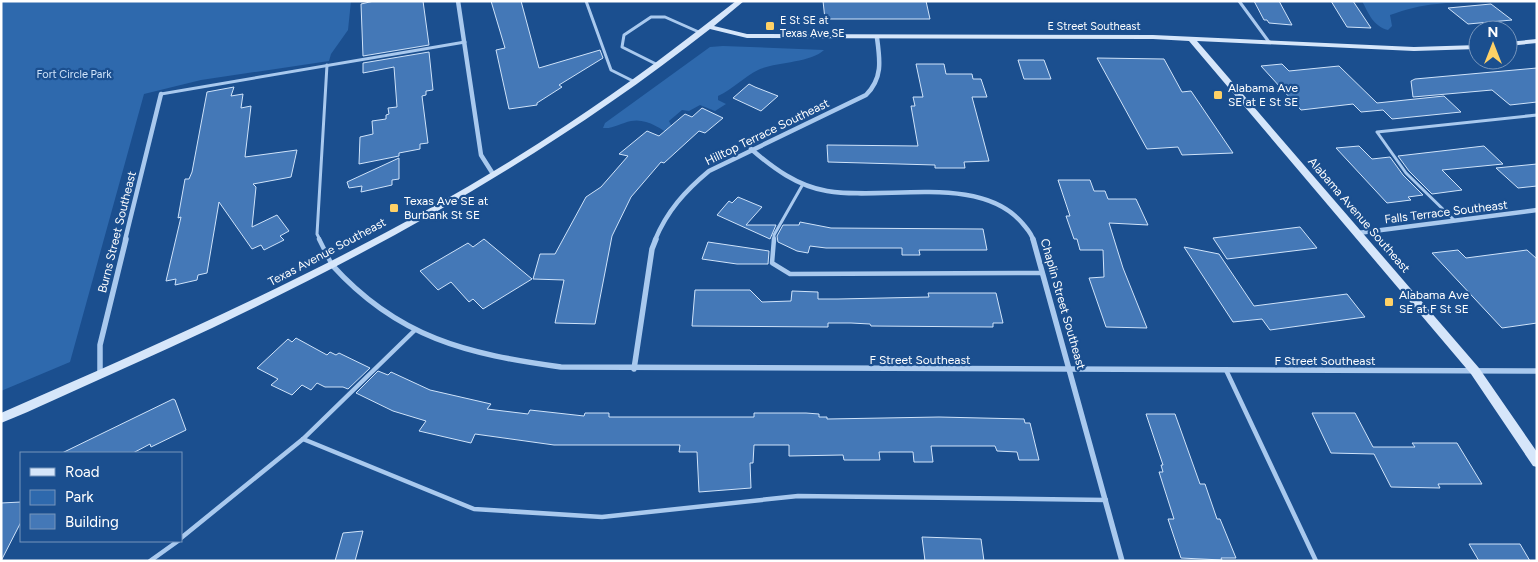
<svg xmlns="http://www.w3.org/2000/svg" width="1538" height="562" font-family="Figtree,sans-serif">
  <rect width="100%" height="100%" fill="#1b4f8f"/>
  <g fill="#2e69ad">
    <polygon points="1,1 351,1 348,30 331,54 329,61 201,80 144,94 70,362 1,391"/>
    <path d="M1362,1h114c-13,3 -26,1 -39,3 -15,1 -33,6 -47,11l2,11 -4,4c-15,-4 -19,-16 -26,-29z"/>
    <path d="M723,46l101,4c-13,13 -50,12 -66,20 -14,7 -25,19 -40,26v4l8,4 -11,7 -15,-6 -11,6 -7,-1 -13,11 2,4 11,7 -10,4c-12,-8 -26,-18 -41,-15 -10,2 -18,8 -28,7l2,-5 105,-76z"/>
  </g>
  <g fill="#4478b7" stroke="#cfe3fa">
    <polygon points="374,1 423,1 429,45 363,56 361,4"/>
    <polygon points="491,1 521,1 539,68 600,50 603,58 559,85 562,87 537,103 537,105 509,109 496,50 505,48"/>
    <polygon points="823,1 926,1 930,19 825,19"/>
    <polygon points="1254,1 1279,1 1292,25 1269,23 1267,20 1264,20"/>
    <polygon points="1331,1 1353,1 1371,28 1347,27"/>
    <polygon points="1491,4 1512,20 1468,24 1448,8"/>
    <polygon points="429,52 433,90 426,91 426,95 422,96 428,143 420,144 420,149 399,153 399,156 359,164 360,137 373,134 372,121 386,119 386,115 389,114 388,108 397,107 394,67 363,73 363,63"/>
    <polygon points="1097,58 1164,59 1182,92 1191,91 1233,153 1182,155 1178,147 1147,149"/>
    <polygon points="1018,60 1044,60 1051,79 1024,79"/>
    <polygon points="916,64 944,64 946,74 972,74 973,79 981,79 987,97 972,97 989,161 964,162 965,168 935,168 935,165 828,162 827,145 918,146 911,106 915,106 913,97 923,97"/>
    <polygon points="1282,64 1289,71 1339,66 1377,103 1444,96 1461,112 1392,119 1383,110 1361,112 1353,104 1301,110 1261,66"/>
    <polygon points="1537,68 1537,102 1510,105 1492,90 1413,97 1411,81 1415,79"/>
    <polygon points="749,84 755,87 778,96 761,111 733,98"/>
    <polygon points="234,87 231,96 243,94 241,108 251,106 245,157 297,150 291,177 253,184 256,187 252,227 277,215 289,231 280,236 284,240 264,250 261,245 252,249 219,202 207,273 198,275 197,280 175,285 176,279 166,281 181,217 178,218 185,179 189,179 192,172 207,92"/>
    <polygon points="702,108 723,118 705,133 699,131 664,163 661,162 631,197 612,236 595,324 555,323 564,280 533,279 540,254 555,254 586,197 601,187 628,156 619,154 647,131 659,136 685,114 692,117"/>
    <polygon points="1359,146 1372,159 1390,157 1403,175 1423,195 1408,197 1411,200 1387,203 1336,148"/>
    <polygon points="1484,146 1503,164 1442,170 1462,190 1432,194 1409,171 1398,156"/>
    <polygon points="399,158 399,179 392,180 392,185 361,192 362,186 349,188 347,182"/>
    <polygon points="1537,164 1537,186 1518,188 1496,168"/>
    <polygon points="1058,180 1090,180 1094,191 1105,191 1108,199 1136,199 1148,225 1109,223 1123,268 1147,328 1106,327 1089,278 1104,277 1103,250 1080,250 1077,239 1074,239 1066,216 1070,216"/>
    <polygon points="738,197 762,207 746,225 776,225 770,239 717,215 729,201 732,203"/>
    <polygon points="800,222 831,228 983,229 987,250 919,250 920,255 902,255 902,248 826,248 810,246 808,253 797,251 778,242 777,236 783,225 799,225"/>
    <polygon points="1300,227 1317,248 1227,259 1213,238"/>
    <polygon points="484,239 532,279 483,309 473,299 469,302 451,282 438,290 420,271 468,243 473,247"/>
    <polygon points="708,242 769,251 768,264 737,264 702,259"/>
    <polygon points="1184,247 1219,254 1254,306 1347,294 1365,317 1270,330 1262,319 1233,322"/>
    <polygon points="1458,250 1466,258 1527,250 1537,259 1537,323 1502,328 1432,253"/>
    <polygon points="695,290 750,290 762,302 791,301 792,291 818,292 818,299 838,299 929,297 928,293 996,293 1003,323 993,323 993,327 871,326 870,324 851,323 828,323 828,327 692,326"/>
    <polygon points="296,338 327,355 330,352 336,355 339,353 370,368 348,389 343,387 325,387 317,383 311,390 302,385 292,395 271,385 278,379 257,368 288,339 292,342"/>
    <polygon points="378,371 388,375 391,372 430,390 491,404 487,409 528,414 530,410 584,416 585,413 609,413 609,417 754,417 754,413 806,413 819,414 819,417 827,417 827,419 939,417 1024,419 1025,423 1030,423 1039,460 1019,460 1017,452 997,451 995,446 931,446 933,462 914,462 913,452 879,452 880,460 844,460 843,455 789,456 789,445 754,445 753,463 750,463 751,488 699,492 697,452 679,452 680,445 554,445 475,434 471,443 419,431 426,421 393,411 356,393"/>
    <polygon points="173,399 175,400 186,430 151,447 150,444 133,453 62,453"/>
    <polygon points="1312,413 1355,413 1373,447 1415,447 1412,443 1457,443 1482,484 1438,484 1440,488 1391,487 1374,454 1331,453"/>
    <polygon points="1146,414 1175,414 1200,484 1205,484 1217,519 1220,519 1236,558 1221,558 1222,560 1181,558 1168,519 1174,519 1159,472 1163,472 1161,465 1163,465"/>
    <polygon points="21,502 21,522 1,561 1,503"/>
    <polygon points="363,531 355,561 335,561 343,533"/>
    <polygon points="922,537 981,539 984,561 925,561"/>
    <polygon points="1469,544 1520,544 1530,561 1479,561"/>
  </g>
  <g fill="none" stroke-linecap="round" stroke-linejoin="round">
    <g stroke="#a9c9ee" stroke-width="3">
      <polyline points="586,1 611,70 635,82"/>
      <polyline points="1239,1 1269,42"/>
      <polyline points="658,65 622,47 624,35 651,17 665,17 701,33"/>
      <polyline points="161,94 465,42"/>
      <polyline points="1454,220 1406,173 1377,132 1537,115"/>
      <polyline points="320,240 317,234 327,65"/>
      <polyline points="774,240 774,235 803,184"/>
    </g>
    <g stroke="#a9c9ee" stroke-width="4.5">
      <polyline points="319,239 332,265"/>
      <polyline points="774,239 772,263 790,274 1042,273"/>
      <polyline points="1226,370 1316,561"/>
      <polyline points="303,439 474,509 602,517 798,496 1106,500"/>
      <polyline points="181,538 303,439 415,330"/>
      <polyline points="150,561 178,541"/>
    </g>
    <g stroke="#a9c9ee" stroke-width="4.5">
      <polyline points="458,1 481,155 493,174"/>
      <path d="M751,149c22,19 46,37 76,42 58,10 154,-18 196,33 5,6 9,10 10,16"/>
      <polyline points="1358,233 1537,210"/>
      <polyline points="125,240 161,94"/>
      <path d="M655,240c12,-29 30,-49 54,-69l157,-76c17,-17 14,-35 11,-57"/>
    </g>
    <g stroke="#a9c9ee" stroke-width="5.5">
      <polyline points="1033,239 1122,561"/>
      <path d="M332,265c66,73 135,89 229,102l976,4"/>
      <polyline points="634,369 652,249 656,239"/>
      <polyline points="100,375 100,345 126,239"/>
    </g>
    <g fill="#d6e6fa" fill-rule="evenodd">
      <path d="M736,1h8l-30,25 33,8 406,1 261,12 64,-2v4l-64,2 -217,-10 282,327 58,84v15l-4,-1 -62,-92 -282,-333 -36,-2 -406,-1 -37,-9c-165,130 -350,231 -541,319 -38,17 -77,35 -115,52 -18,8 -35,16 -53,23v-10c194,-85 391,-171 567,-289 58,-38 113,-80 168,-123z"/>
      <polygon points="1537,39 1537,43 1508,46 1508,42"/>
    </g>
  </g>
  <g fill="#ffd166" stroke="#1b4f8f" stroke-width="2">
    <rect x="765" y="21" width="10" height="10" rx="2.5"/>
    <rect x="1213" y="90" width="10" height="10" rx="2.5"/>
    <rect x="389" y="203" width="10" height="10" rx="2.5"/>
    <rect x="1384" y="297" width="10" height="10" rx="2.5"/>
  </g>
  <g text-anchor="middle" stroke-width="4.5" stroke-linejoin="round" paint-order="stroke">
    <g font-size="11" fill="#fff" stroke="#1b4f8f" text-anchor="start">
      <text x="780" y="24">E St SE at<tspan x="780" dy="13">Texas Ave SE</tspan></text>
    </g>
    <g font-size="11" fill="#fff" stroke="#1b4f8f">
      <text x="1094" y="30">E Street Southeast</text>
    </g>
    <g font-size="11" fill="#cfe3fa" stroke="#1b4f8f">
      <text x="74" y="78">Fort Circle Park</text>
    </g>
    <g font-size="12" fill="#fff" stroke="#1b4f8f" text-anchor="start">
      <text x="1228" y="92">Alabama Ave<tspan x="1228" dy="14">SE at E St SE</tspan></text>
      <text x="404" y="205">Texas Ave SE at<tspan x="404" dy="14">Burbank St SE</tspan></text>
      <text x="1399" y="299">Alabama Ave<tspan x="1399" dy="14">SE at F St SE</tspan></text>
    </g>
    <g font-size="12" fill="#fff" stroke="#1b4f8f">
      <text transform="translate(767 132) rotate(-26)" y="4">Hilltop Terrace Southeast</text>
      <text transform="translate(1446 212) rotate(-7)" y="4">Falls Terrace Southeast</text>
      <text transform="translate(1359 215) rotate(49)" y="4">Alabama Avenue Southeast</text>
      <text transform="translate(117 232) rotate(-76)" y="4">Burns Street Southeast</text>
      <text transform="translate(327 252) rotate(-28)" y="4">Texas Avenue Southeast</text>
      <text transform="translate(1063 304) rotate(74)" y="4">Chaplin Street Southeast</text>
      <text x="920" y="364">F Street Southeast</text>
      <text x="1325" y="365">F Street Southeast</text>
    </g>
  </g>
  <rect width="1538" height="562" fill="none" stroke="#ffffff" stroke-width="5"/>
  <rect x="20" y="452" width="162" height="90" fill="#1b4f8f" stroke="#7695bc"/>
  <rect x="30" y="468" width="25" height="8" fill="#d6e6fa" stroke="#7695bc"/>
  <text x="65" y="477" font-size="15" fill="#ffffff">Road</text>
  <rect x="30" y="490" width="25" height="15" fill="#2e69ad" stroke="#7695bc"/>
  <text x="65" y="502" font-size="15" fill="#ffffff">Park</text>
  <rect x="30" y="514" width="25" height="15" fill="#4478b7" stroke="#7695bc"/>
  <text x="65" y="527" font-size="15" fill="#ffffff">Building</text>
  <g transform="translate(1493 45)"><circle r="24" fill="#1b4f8f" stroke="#7695bc"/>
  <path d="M0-4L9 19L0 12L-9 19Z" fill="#ffd166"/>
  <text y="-8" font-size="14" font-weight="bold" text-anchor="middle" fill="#ffffff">N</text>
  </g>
</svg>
